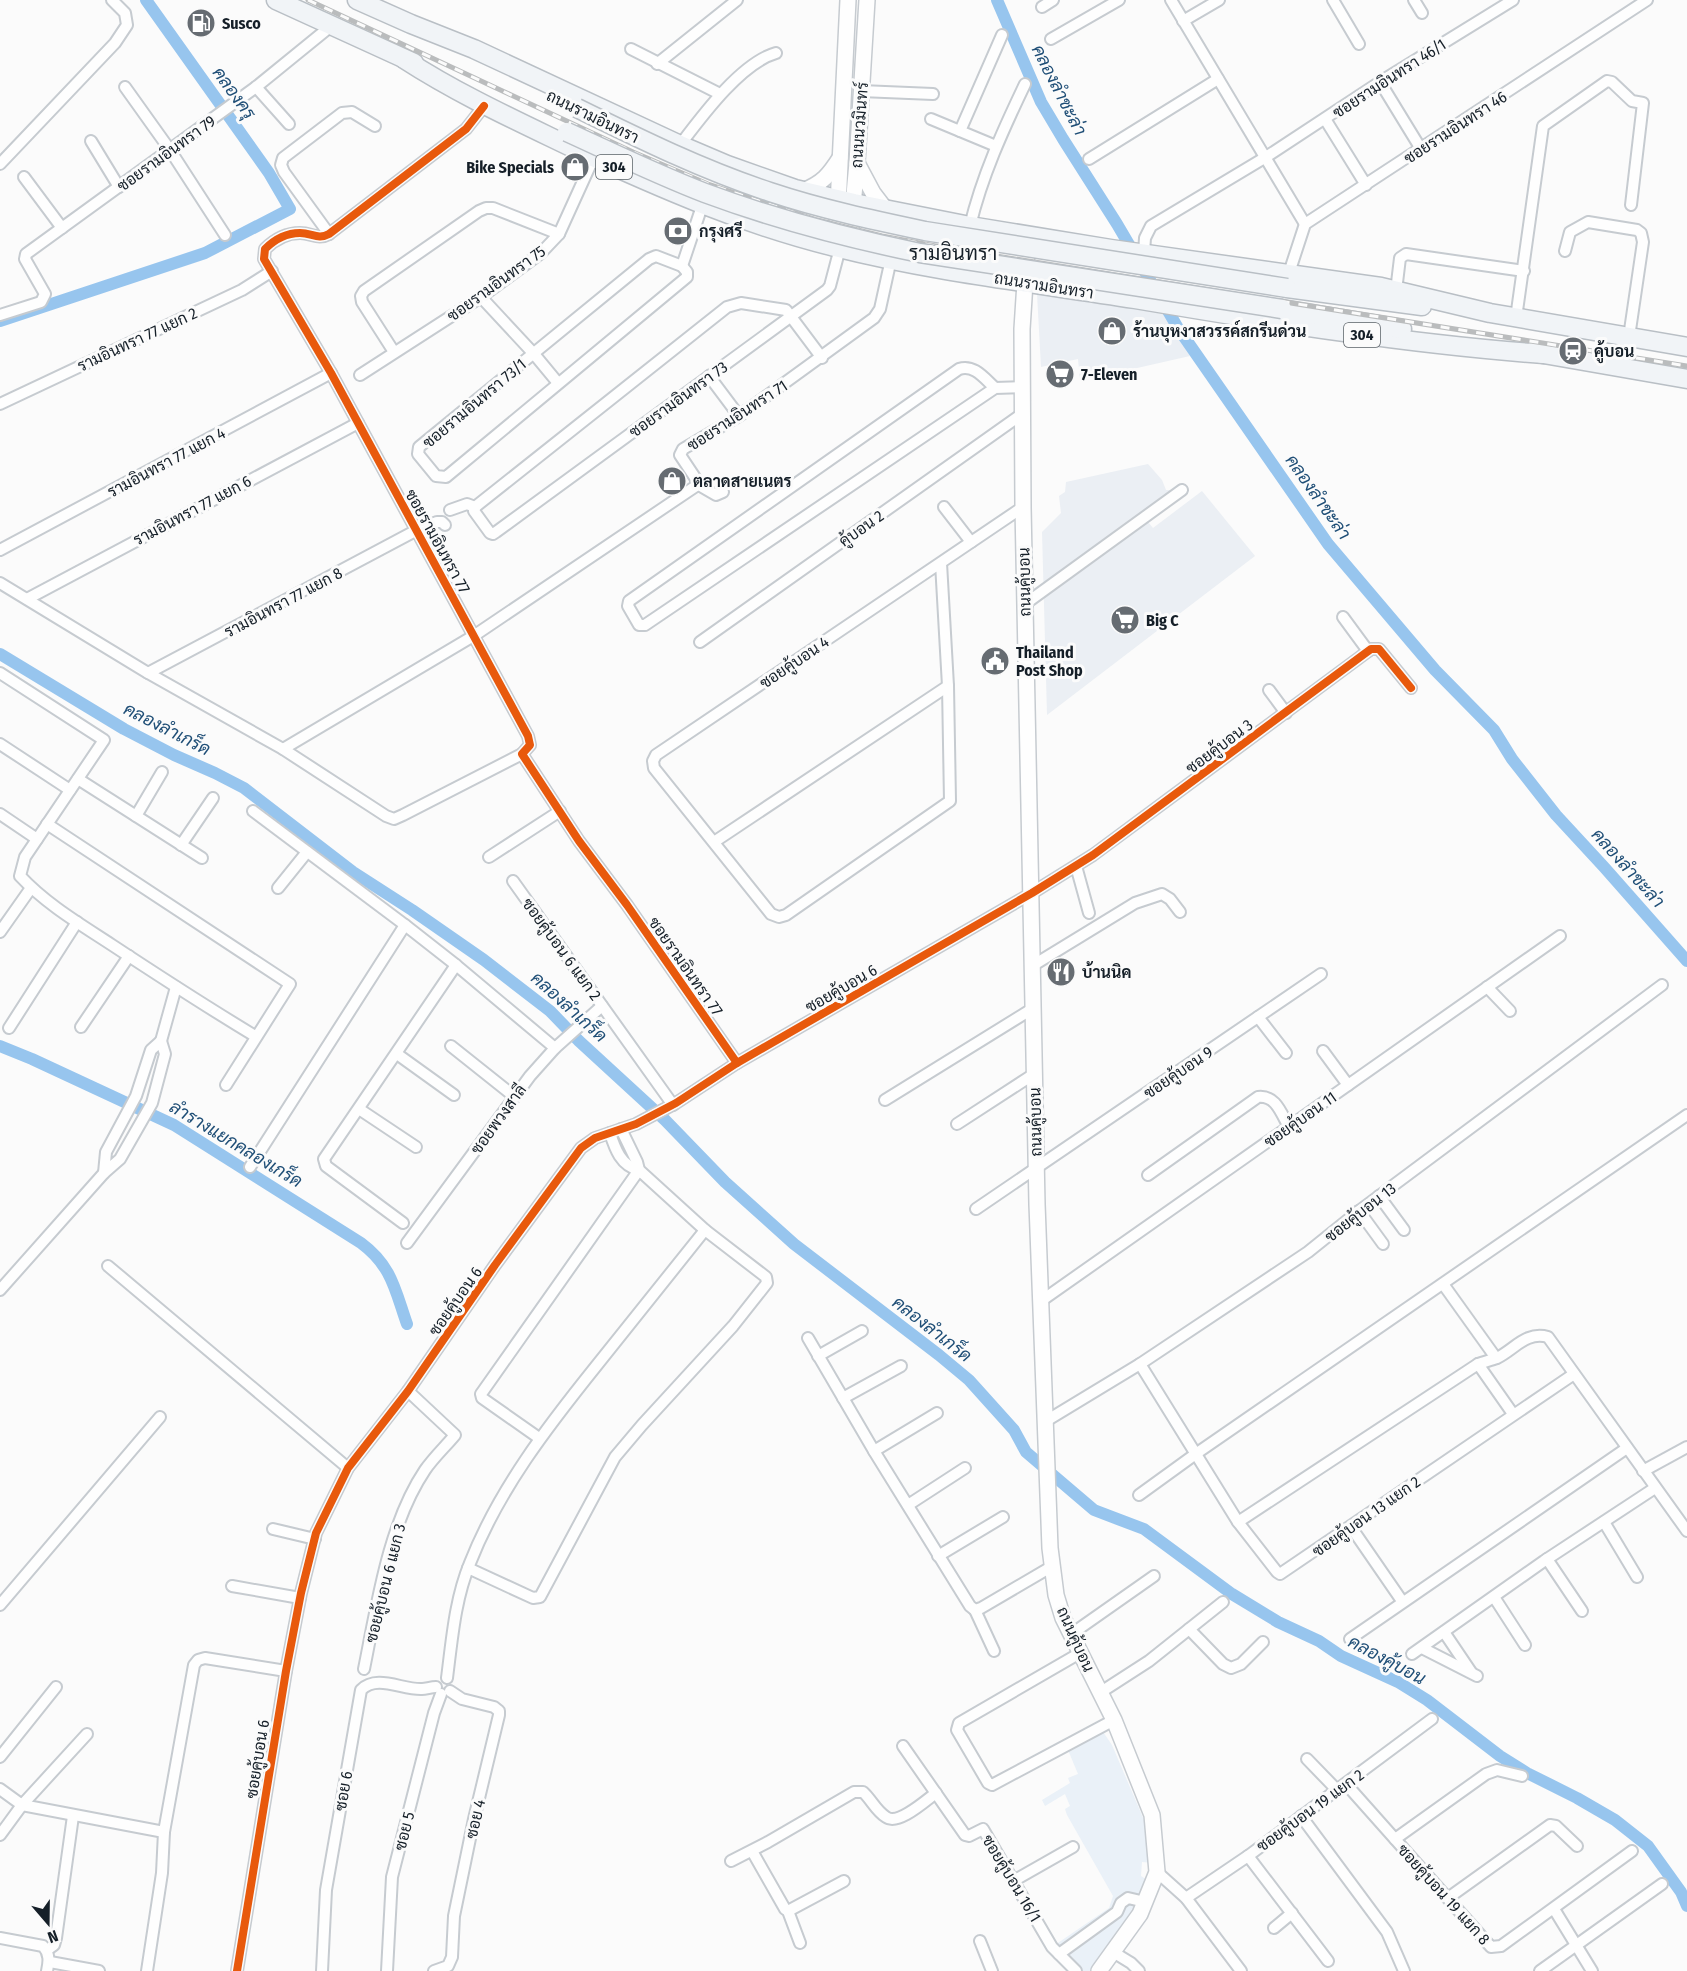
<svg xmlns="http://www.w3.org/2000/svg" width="1687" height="1971" font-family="'Fira Sans Condensed',Sarabun,sans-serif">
  <rect width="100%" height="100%" fill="#fbfbfb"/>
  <g fill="#ebeff4">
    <polygon points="1037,294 1163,312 1190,356 1080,381 1078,359 1041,367"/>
    <polygon points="1148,464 1162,480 1166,490 1172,490 1174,502 1148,522 1153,528 1202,491 1255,556 1047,715 1042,532 1061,513 1059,496 1065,492 1066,482"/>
  </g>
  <polygon fill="#eaf1f8" points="1101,1729 1112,1745 1144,1820 1153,1863 1142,1862 1141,1876 1149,1881 1146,1893 1095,1971 1077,1971 1052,1947 1109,1908 1113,1896 1067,1815 1065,1809 1070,1806 1065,1794 1045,1806 1042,1800 1070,1783 1068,1778 1078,1774 1068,1750"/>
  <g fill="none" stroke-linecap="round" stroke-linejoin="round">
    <g stroke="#97c5ee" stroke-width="12">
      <polyline points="997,0 1041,102 1063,139 1117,224 1178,328 1328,544 1435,670 1494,730 1512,759 1556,815 1604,867 1687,961"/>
      <polyline points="0,321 205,253 290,209 269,173 146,0"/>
      <polyline points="0,654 124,729 174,755 215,773 244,788 353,872 412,910 484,960 550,1011 579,1041 665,1120 725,1182 794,1244 939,1355 969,1380 1014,1430 1026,1452 1094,1510 1144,1529 1232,1594 1278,1622 1319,1641 1341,1656 1398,1682 1427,1700 1500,1756 1527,1773 1577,1798 1615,1820 1648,1846 1681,1892 1687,1906"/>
      <path d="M0,1046l32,13 142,66 187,118c31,23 34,47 46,81"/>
    </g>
    <g stroke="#c6cbd0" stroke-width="14">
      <g id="minor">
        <polyline points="1171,0 1305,224"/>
        <polyline points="1333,0 1359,44"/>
        <polyline points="1414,0 1422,13"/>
        <polyline points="1042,7 1053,0"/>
        <polyline points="1183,21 1219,0"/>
        <polyline points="1051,39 1119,0"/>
        <polyline points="631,49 720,94"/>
        <polyline points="657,64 737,0"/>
        <polyline points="1380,82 1421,149"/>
        <polyline points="125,87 170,150 225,235"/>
        <polyline points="256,87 289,124"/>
        <polyline points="861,91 933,94"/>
        <path d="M484,106l-18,23 -137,105c-11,6 -17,-1 -29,-1 -14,0 -26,7 -35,16l-1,10 67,114 197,363 2,9 -8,9 57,87 48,64 110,158"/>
        <polyline points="931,119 996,146"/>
        <polyline points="1325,119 1366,185"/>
        <polyline points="960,131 1002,35"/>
        <polyline points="91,141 119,187"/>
        <path d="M680,145c22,-29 61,-82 96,-92"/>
        <polyline points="1089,159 1218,79"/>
        <polyline points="0,164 115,43 127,25 125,13 112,0"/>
        <polyline points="24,177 62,228"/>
        <path d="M970,226c12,-50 33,-96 55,-142"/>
        <polyline points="329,234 284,172 281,165 283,158 342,113 352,112 375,126"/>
        <polyline points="1565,251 1570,232 1588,222 1637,230 1641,233 1643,242 1629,337"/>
        <polyline points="1144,253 1145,238 1151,226 1266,157 1380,82 1513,0"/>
        <polygon points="656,256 682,266 687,272 687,277 446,477 436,476 418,454 419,447 649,259"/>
        <polyline points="682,266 702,206"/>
        <polyline points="1289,273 1305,224 1647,0"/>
        <polyline points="1396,291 1400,258 1406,254 1524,271"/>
        <polyline points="481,297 534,354 558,383"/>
        <polyline points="0,315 41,302 45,294 25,259 26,254 256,87 331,26"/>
        <polyline points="1516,318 1543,126 1607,81 1612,82 1632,101 1643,103 1631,205"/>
        <polyline points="394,352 362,302 361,296 364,291 479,211 486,208 493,208 559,234"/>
        <polyline points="360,375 481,297 541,253 559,234 594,157"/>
        <polyline points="709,376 739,416"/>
        <path d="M995,388c-11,-10 -21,-24 -36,-19l-330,232 -1,5 11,19h6l350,-237 27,-1"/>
        <polyline points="0,404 242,290 272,271"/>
        <polyline points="697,484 716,495 723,492"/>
        <polyline points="475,507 474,511 490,533 493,534 496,532 827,290 830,286 840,248"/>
        <polyline points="475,507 727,307 741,303 786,310 822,358"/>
        <polyline points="944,507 971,542"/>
        <polyline points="450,510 467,504 475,507"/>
        <polyline points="0,550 331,373"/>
        <polyline points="941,563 948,686 950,801 786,915 779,917 771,914 654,768 653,761 656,755 1023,507"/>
        <polyline points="0,583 148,673 283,749 386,816 394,819 403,815 522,754"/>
        <polyline points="27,599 358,423"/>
        <polyline points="1025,604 1182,490"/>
        <polyline points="1343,617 1368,651"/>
        <polyline points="700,642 1022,414"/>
        <path d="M0,673l104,67 -79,117 -5,19c26,28 60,48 92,69 47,31 95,62 143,91"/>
        <polyline points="148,673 417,530 437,522 442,522 445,525"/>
        <polyline points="1269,690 1286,713"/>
        <polyline points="0,744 70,790"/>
        <polyline points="283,749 475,635 696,486 696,479 680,455 683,449 739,416 874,318 880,309 891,259"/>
        <polyline points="78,779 202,858"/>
        <polyline points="253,811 405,925"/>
        <polyline points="0,814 37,839"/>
        <polyline points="136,816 162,772"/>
        <polyline points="47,824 290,984 226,1085"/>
        <polyline points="714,842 948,686"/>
        <polyline points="181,845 213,798"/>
        <polyline points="489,857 560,811"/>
        <polyline points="1076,866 1089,913"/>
        <polyline points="513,881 673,1105"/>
        <polyline points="278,888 307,852"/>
        <polyline points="0,932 31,888"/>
        <polyline points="1032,966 1135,903 1162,894 1170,899 1180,912"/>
        <polyline points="1487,987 1510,1011"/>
        <polyline points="1258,1017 1286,1053"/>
        <polyline points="81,1027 129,956"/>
        <polyline points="9,1028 77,922"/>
        <polygon points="161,1041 165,1054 152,1103 120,1159 104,1173 106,1152 136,1096 151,1050"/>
        <polyline points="161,1041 176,987"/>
        <polyline points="451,1046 515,1097"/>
        <polyline points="1323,1051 1348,1085"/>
        <polyline points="397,1054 454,1095"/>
        <polyline points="885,1100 1032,1009"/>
        <polyline points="359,1109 416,1147"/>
        <polyline points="957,1124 1034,1074"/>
        <path d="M610,1133c5,16 11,33 29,37"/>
        <polyline points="250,1167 405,925 456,965 555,1048"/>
        <path d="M1148,1175l110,-78c18,-2 23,16 31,30"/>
        <polyline points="1379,1196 1404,1230"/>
        <polyline points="976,1209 1321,974"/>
        <polyline points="1359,1211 1383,1244"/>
        <polyline points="403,1223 326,1166 324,1159 456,965"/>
        <polyline points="407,1243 530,1076 555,1048 602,1006"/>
        <polyline points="108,1266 348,1468"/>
        <polyline points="1443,1284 1496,1358"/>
        <polyline points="0,1290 104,1173"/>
        <polyline points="1041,1301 1560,936"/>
        <polyline points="808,1338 874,1451 970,1606 975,1610 981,1608 1051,1567"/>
        <polyline points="818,1356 862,1331"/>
        <polyline points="1140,1364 1238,1522 1277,1572 1280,1574 1574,1374"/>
        <polyline points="1478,1364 1513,1414"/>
        <polyline points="843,1398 901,1366"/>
        <polyline points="1046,1421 1140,1364 1308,1252 1359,1211 1662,985"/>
        <polyline points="539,1438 482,1398 481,1394 639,1170"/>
        <polyline points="874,1451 937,1413"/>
        <polyline points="1643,1471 1687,1447"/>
        <polyline points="1139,1495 1197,1453 1687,1115"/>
        <polyline points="908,1505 965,1468"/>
        <path d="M1238,1522l240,-158c6,-2 13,-4 19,-6 18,-9 29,-27 51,-21l139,194"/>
        <polyline points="1604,1522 1637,1577"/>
        <polyline points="1351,1527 1402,1601"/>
        <polyline points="273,1529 315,1539"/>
        <polyline points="938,1556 1003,1517"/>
        <polyline points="1547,1559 1582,1611"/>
        <polyline points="468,1568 533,1598 540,1597 615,1457 642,1425 733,1326 767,1283 766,1277 705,1230 639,1170 637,1162 621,1129"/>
        <polyline points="232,1586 300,1598"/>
        <polyline points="1494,1597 1525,1645"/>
        <polyline points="0,1605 160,1417"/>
        <polyline points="975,1610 994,1651"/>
        <polyline points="1189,1629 1223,1664 1231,1668 1241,1664 1263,1642"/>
        <polyline points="1444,1632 1471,1672"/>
        <polyline points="1070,1635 1154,1576"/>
        <polyline points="1350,1639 1627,1448"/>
        <polyline points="1422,1648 1477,1676"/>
        <polyline points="1080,1653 959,1723 957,1730 988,1783 992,1785 1114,1720"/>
        <polyline points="1412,1654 1544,1561 1655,1488"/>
        <path d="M364,1669c13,-64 24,-144 61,-199 9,-13 20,-23 30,-35l-47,-44"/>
        <path d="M447,1678c5,-39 8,-79 23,-115 29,-74 78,-137 127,-198 36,-45 72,-90 108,-135"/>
        <polyline points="1101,1692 1149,1661 1223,1602"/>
        <polyline points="903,1746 965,1835 969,1836 983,1829 1052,1947 1076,1971"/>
        <polyline points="0,1757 56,1687"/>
        <polyline points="1307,1759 1337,1790"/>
        <polyline points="1346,1784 1491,1947 1501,1946 1632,1851"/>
        <polyline points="0,1789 22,1805 164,1832"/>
        <polyline points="1301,1816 1387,1932 1404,1971"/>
        <polyline points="0,1835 22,1805 87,1734"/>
        <polyline points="1395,1839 1486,1774 1497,1770 1522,1776"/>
        <polyline points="752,1851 785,1909 788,1911 800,1943"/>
        <polyline points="1248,1856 1328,1961"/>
        <path d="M731,1861l37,-19 86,-50h9c8,7 13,19 23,25 12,9 39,-16 50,-24"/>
        <polyline points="1157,1872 1186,1898 1241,1971"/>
        <polyline points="1015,1880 1073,1847"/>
        <polyline points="1186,1898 1248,1856 1432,1719"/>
        <polyline points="1448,1898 1550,1825 1556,1826 1577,1846"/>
        <polyline points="1554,1909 1592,1971"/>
        <polyline points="788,1911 844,1881"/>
        <polyline points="1274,1928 1292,1913"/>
        <path d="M0,1938l43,8c7,8 6,16 4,25"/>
        <polyline points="980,1941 992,1971"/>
        <polyline points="47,1950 54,1945 56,1938 73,1816"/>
        <polyline points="1113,1952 1131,1963 1139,1971"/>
        <polyline points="1059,1954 1117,1912 1121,1903 1128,1898 1145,1902"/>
        <polyline points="50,1962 99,1971"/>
        <polyline points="147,1971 162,1873 164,1832 194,1665 198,1660 205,1658 286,1671"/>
        <polyline points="237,1971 286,1671 301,1593 316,1533 348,1468 408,1391 495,1265 581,1148 595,1138 636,1124 676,1103 737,1063 1032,893 1093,855 1371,649 1379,649 1411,688"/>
        <path d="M322,1971l4,-81 35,-200c16,-16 41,0 61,-1 4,0 9,-2 14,-2"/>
        <polyline points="387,1971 392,1877 434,1713 441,1694"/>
        <polyline points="434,1971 448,1966 452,1957 454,1916 474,1819 499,1715 499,1711 494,1707 462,1699 450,1691"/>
        <polyline points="1540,1971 1662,1884"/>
      </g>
    </g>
    <g stroke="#c6cbd0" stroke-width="18">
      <g id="secondary">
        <polyline points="857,163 873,193 886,210"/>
        <path d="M803,191c20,-8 26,-16 37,-33"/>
        <polyline points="952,235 969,247 1020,257 1025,263"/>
        <polyline points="1028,236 1022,329 1023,507 1037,1204 1050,1548 1056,1595 1063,1618 1114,1720 1152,1815 1157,1872 1140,1914 1099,1971"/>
        <polyline points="836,246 848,0"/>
        <polyline points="849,248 857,163 867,0"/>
      </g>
    </g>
    <g stroke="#b9bfc5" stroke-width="21">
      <g id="primary">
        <polyline points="276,0 414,63"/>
        <polyline points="357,0 411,24 474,49 680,145 727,165 795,189 854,203 970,226 1111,249 1381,287 1490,313 1687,347"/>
        <path d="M404,59c54,35 111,61 169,89 87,40 169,76 262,99 99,25 200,36 300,52 136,23 272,45 409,55"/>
        <polyline points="1287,288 1422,306"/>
        <polyline points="1282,309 1402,329"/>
        <polyline points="1532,352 1687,379"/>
      </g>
    </g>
    <use href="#minor" stroke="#fefefe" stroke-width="10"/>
    <use href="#secondary" stroke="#fefefe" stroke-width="15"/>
    <use href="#primary" stroke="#f1f4f7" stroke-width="18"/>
    <g stroke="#babcbd" stroke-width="5">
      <polyline id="rail" points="308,0 633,152 708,184 817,220 882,236 946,248 1687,366"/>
    </g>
    <use href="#rail" stroke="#fbfbfb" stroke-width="3" stroke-dasharray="9" stroke-linecap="butt"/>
    <g stroke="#b9bfc5" stroke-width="21" stroke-linecap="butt">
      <g id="primary-bridge">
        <path d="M577,108c63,31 126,62 193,84 51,17 103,28 155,39l362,57"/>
        <path d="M567,132c46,21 91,43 138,61 70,26 142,45 215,60l362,56"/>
      </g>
    </g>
    <use href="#primary-bridge" stroke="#f1f4f7" stroke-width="18"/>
    <g stroke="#fbfbfb" stroke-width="11">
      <g id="cycleway">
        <path d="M484,106l-18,23 -137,105c-11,6 -17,-1 -29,-1 -14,0 -26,7 -35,16l-1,10 67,114 197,363 2,9 -8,9 57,87 48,64 110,158"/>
        <polyline points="237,1971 286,1671 301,1593 316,1533 348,1468 408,1391 495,1265 581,1148 595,1138 636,1124 676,1103 737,1063 1032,893 1093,855 1371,649 1379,649 1411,688"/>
      </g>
    </g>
    <use href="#cycleway" stroke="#e8590c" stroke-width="8"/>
  </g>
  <defs>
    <g id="fuel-disc" transform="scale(1.5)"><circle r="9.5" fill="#666c72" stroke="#fbfbfb"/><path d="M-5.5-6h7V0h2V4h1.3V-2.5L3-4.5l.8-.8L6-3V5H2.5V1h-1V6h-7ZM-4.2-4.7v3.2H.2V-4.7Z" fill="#fff"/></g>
    <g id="shop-disc" transform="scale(1.5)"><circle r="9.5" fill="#666c72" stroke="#fbfbfb"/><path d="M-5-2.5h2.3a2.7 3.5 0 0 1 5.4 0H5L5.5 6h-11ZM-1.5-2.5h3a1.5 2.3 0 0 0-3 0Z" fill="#fff"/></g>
    <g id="bank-disc" transform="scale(1.5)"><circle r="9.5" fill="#666c72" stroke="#fbfbfb"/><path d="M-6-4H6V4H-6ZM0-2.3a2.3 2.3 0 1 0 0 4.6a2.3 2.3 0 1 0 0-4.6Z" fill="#fff"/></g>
    <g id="station-disc" transform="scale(1.5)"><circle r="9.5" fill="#666c72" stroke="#fbfbfb"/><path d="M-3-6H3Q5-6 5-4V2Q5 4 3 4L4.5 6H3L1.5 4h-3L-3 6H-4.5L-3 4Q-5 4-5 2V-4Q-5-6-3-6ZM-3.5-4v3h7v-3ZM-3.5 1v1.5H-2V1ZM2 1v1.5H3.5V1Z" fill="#fff"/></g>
    <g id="supermarket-disc" transform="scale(1.5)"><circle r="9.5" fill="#666c72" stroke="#fbfbfb"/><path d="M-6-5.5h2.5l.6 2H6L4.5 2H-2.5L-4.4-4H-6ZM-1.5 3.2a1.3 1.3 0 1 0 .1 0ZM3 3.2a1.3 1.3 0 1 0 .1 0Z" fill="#fff"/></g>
    <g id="civic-disc" transform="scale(1.5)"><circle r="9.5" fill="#666c72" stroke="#fbfbfb"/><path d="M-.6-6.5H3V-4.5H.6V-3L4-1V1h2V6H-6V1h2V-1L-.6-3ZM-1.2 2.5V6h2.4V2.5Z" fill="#fff"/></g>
    <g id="restaurant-disc" transform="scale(1.5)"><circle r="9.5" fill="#666c72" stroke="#fbfbfb"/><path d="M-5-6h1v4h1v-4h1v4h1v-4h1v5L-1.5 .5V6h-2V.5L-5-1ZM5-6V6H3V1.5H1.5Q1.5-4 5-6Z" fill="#fff"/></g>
  </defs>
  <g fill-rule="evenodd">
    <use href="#fuel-disc" x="201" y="23"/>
    <use href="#shop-disc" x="575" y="167"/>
    <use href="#bank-disc" x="678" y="231"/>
    <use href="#shop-disc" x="1112" y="331"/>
    <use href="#station-disc" x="1573" y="351"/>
    <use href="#supermarket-disc" x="1060" y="374"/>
    <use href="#shop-disc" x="672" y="481"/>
    <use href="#supermarket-disc" x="1125" y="620"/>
    <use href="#civic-disc" x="995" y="661"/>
    <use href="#restaurant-disc" x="1061" y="972"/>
  </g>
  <g text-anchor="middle" stroke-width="6" stroke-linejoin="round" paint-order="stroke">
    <g fill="#fbfbfb" stroke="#5a6167" stroke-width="1.5">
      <rect x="596" y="155" width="36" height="24" rx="4.5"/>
      <rect x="1344" y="323" width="36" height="24" rx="4.5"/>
    </g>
    <g font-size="15" font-weight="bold" fill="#151f28">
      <text x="614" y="172">304</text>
      <text x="1362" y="340">304</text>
    </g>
    <g font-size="16" font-weight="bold" fill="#151f28" stroke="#fbfbfb" text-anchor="start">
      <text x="222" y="29">Susco</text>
      <text x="554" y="173" text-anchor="end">Bike Specials</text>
      <text x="699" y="237">กรุงศรี</text>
      <text x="1133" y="337">ร้านบุหงาสวรรค์สกรีนด่วน</text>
      <text x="1594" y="357">คู้บอน</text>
      <text x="1081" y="380">7-Eleven</text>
      <text x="693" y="487">ตลาดสายเนตร</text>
      <text x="1146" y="626">Big C</text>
      <text x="1016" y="658">Thailand<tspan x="1016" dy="18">Post Shop</tspan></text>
      <text x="1082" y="978">บ้านนิค</text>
    </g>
    <g font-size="16" fill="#151f28" stroke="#fbfbfb">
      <text transform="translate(1389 78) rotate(-33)" y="6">ซอยรามอินทรา 46/1</text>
      <text transform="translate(593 116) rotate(26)" y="6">ถนนรามอินทรา</text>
      <text transform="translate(859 125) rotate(-86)" y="6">ถนนนวมินทร์</text>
      <text transform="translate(1455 127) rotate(-33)" y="6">ซอยรามอินทรา 46</text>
      <text transform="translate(166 153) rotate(-36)" y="6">ซอยรามอินทรา 79</text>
      <text transform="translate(496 283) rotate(-36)" y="6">ซอยรามอินทรา 75</text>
      <text transform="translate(1044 285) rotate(9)" y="6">ถนนรามอินทรา</text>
      <text transform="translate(137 339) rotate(-25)" y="6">รามอินทรา 77 แยก 2</text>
      <text transform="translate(678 399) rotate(-36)" y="6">ซอยรามอินทรา 73</text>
      <text transform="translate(474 403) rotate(-40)" y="6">ซอยรามอินทรา 73/1</text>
      <text transform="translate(737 415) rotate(-33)" y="6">ซอยรามอินทรา 71</text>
      <text transform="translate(166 462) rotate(-28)" y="6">รามอินทรา 77 แยก 4</text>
      <text transform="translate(192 510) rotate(-28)" y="6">รามอินทรา 77 แยก 6</text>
      <text transform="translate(861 528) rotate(-35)" y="6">คู้บอน 2</text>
      <text transform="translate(438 541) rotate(61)" y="6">ซอยรามอินทรา 77</text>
      <text transform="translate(1024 582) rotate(-91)" y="6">ถนนคู้บอน</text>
      <text transform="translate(283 602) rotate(-28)" y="6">รามอินทรา 77 แยก 8</text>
      <text transform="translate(794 662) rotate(-34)" y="6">ซอยคู้บอน 4</text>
      <text transform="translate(1219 746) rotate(-37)" y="6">ซอยคู้บอน 3</text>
      <text transform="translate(562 949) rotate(54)" y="6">ซอยคู้บอน 6 แยก 2</text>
      <text transform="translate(686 966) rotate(55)" y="6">ซอยรามอินทรา 77</text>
      <text transform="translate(841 988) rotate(-30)" y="6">ซอยคู้บอน 6</text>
      <text transform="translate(1178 1072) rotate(-34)" y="6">ซอยคู้บอน 9</text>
      <text transform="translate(498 1119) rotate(-54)" y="6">ซอยพวงสาลี</text>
      <text transform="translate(1300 1119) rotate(-35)" y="6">ซอยคู้บอน 11</text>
      <text transform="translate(1035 1122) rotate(-91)" y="6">ถนนคู้บอน</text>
      <text transform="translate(1360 1212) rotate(-38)" y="6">ซอยคู้บอน 13</text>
      <text transform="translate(455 1301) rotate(-55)" y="6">ซอยคู้บอน 6</text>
      <text transform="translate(1366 1516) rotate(-35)" y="6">ซอยคู้บอน 13 แยก 2</text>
      <text transform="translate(385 1583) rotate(-76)" y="6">ซอยคู้บอน 6 แยก 3</text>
      <text transform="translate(1076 1639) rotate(66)" y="6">ถนนคู้บอน</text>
      <text transform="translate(257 1759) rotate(-81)" y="6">ซอยคู้บอน 6</text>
      <text transform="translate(343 1791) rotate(-80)" y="6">ซอย 6</text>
      <text transform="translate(1310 1810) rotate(-36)" y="6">ซอยคู้บอน 19 แยก 2</text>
      <text transform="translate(475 1819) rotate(-77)" y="6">ซอย 4</text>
      <text transform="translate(404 1831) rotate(-76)" y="6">ซอย 5</text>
      <text transform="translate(1012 1878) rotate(59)" y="6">ซอยคู้บอน 16/1</text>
      <text transform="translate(1444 1894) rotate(48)" y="6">ซอยคู้บอน 19 แยก 8</text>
    </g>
    <g font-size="18" font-style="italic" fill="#204f77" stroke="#fbfbfb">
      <text transform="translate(1059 90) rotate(63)" y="6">คลองลำชะล่า</text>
      <text transform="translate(234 93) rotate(54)" y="6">คลองครุ</text>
      <text transform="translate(1318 497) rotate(55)" y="6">คลองลำชะล่า</text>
      <text transform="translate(167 729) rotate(27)" y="6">คลองลำเกร็ด</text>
      <text transform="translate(1628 868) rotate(48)" y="6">คลองลำชะล่า</text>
      <text transform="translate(569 1007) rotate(42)" y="6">คลองลำเกร็ด</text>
      <text transform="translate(236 1144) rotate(31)" y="6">ลำรางแยกคลองเกร็ด</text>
      <text transform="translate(932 1329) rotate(38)" y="6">คลองลำเกร็ด</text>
      <text transform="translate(1387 1660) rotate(28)" y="6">คลองคู้บอน</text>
    </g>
    <g font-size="20" fill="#151f28" stroke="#fbfbfb">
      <text x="953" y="260">รามอินทรา</text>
    </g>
  </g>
  <g transform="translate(48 1923) rotate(160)" stroke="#fbfbfb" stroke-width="4.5" paint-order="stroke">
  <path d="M0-4.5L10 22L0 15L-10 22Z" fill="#151f28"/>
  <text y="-9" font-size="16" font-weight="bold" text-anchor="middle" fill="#151f28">N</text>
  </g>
</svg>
